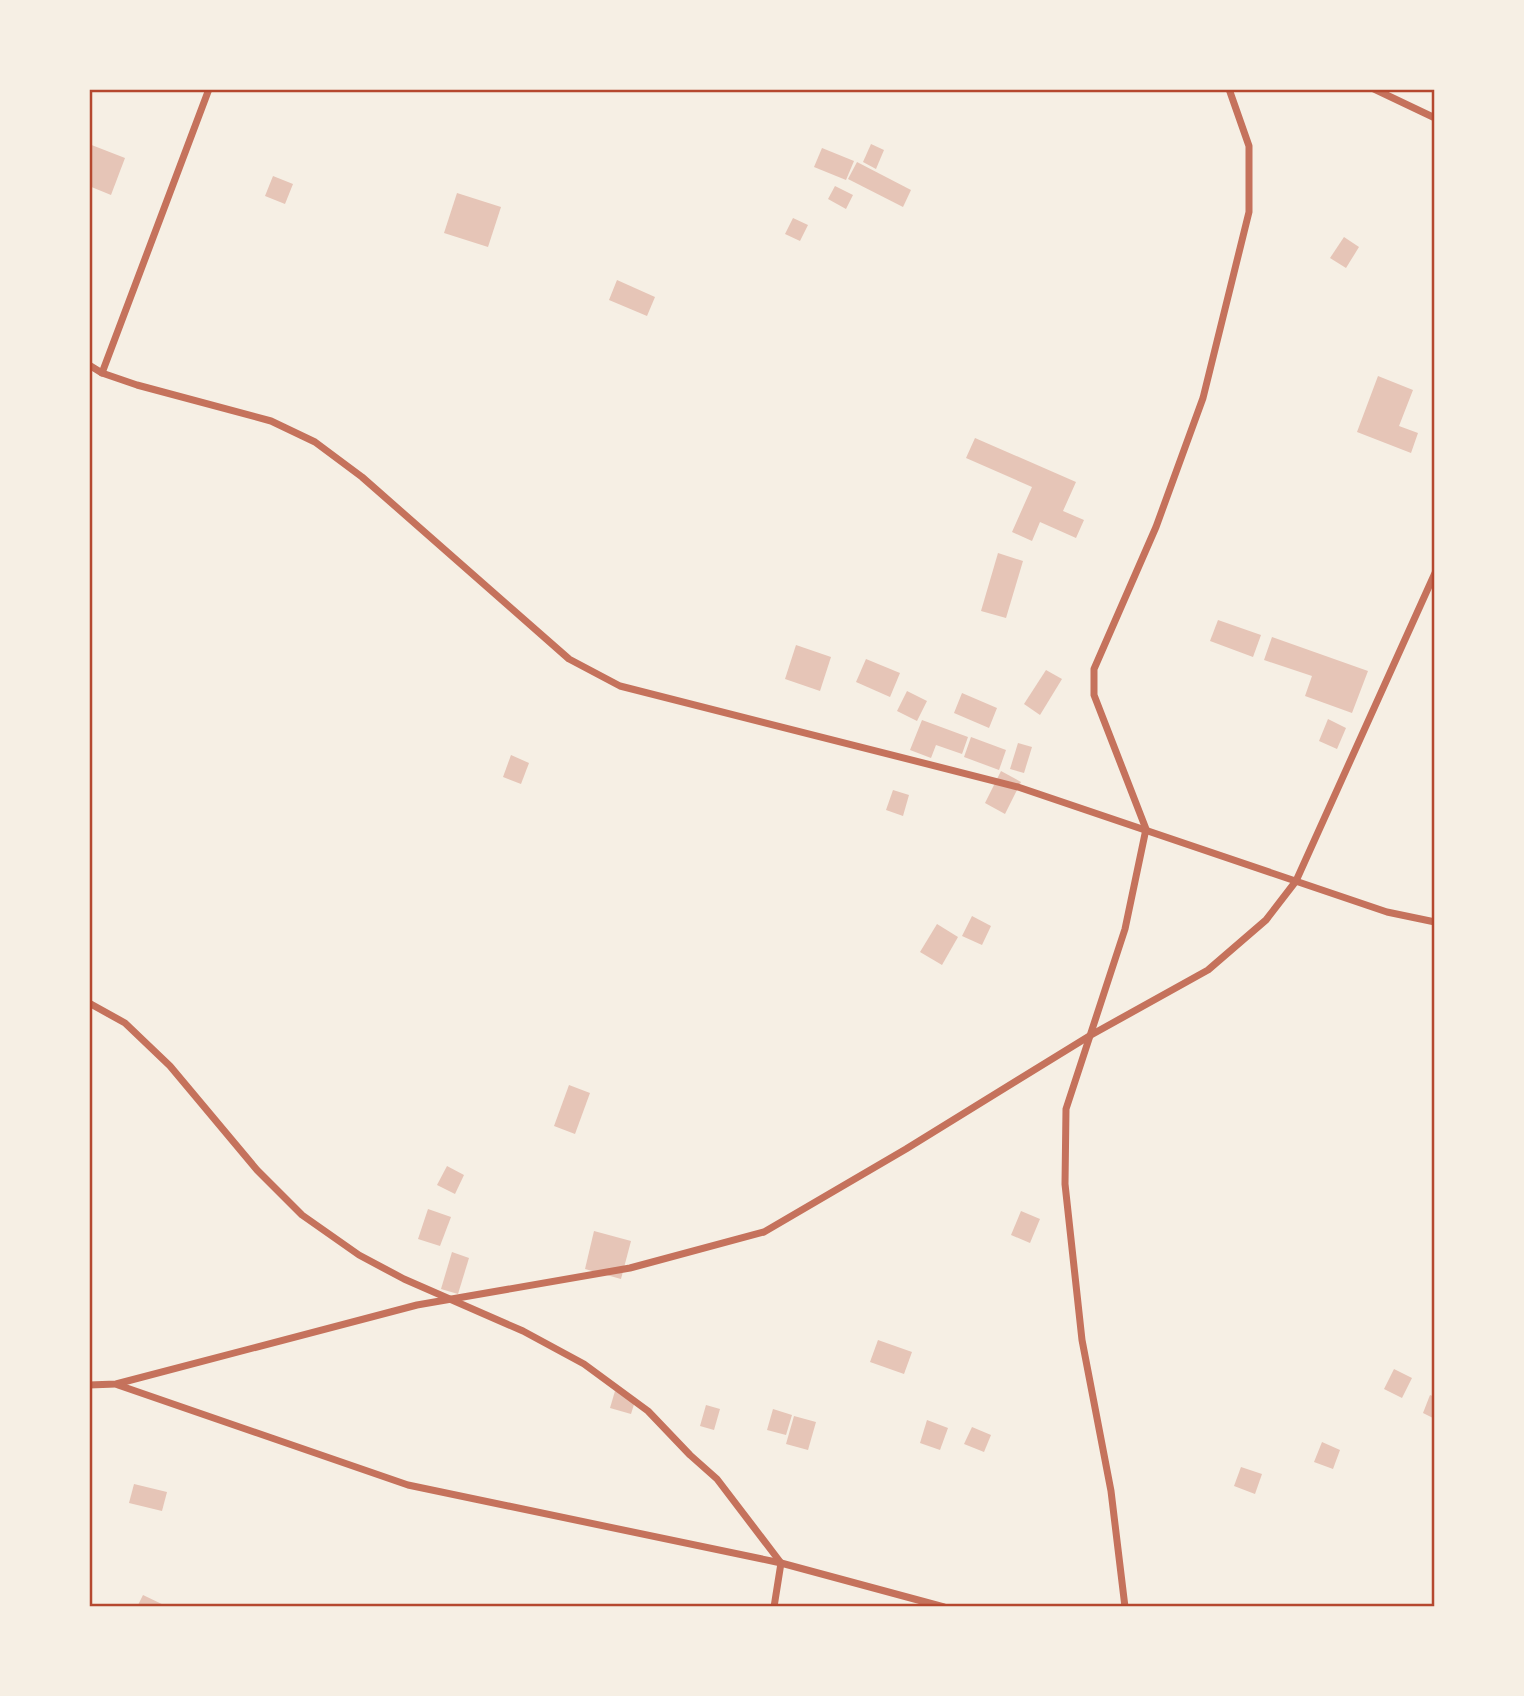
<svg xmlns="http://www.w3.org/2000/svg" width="1524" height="1696" font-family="'Fira Sans Condensed',sans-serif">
  <rect width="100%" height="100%" fill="#f6efe4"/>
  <g fill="#e6c5b7">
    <polygon points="89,144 125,158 111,195 89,186"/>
    <polygon points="871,144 884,150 876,169 863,162"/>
    <polygon points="822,148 854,161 846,180 814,167"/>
    <polygon points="857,162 911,190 903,207 848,179"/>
    <polygon points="273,176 293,184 285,204 265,196"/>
    <polygon points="835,186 853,195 846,209 828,199"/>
    <polygon points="457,193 501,207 488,247 444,233"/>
    <polygon points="793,218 808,225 800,241 785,234"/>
    <polygon points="1344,237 1359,247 1346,268 1330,258"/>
    <polygon points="617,280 655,297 647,316 609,300"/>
    <polygon points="1378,376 1413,390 1399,426 1418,433 1411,453 1357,432"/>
    <polygon points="975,438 1076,482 1063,511 1084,520 1076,538 1040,522 1032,541 1012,532 1032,487 966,458"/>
    <polygon points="998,553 1023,561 1006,618 981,611"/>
    <polygon points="1218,620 1261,635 1253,657 1210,641"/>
    <polygon points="1272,637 1368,671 1352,713 1305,696 1312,676 1264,660"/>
    <polygon points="796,645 831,657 820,691 785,679"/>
    <polygon points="866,659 900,673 890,697 856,682"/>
    <polygon points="1046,670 1062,679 1040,715 1024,704"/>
    <polygon points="907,691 927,701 917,721 897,711"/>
    <polygon points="962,693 997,708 989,728 954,713"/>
    <polygon points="1328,719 1346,728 1337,749 1319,741"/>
    <polygon points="922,720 968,737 962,754 936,745 931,758 910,750"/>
    <polygon points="971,737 1006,750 999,770 964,757"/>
    <polygon points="1018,743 1032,747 1024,773 1010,769"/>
    <polygon points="511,755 529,763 521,784 503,777"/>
    <polygon points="1001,771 1021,782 1005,814 985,803"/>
    <polygon points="893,790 909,795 903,816 886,810"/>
    <polygon points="972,916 991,926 982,945 962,936"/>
    <polygon points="937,924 958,937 942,965 920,952"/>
    <polygon points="569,1085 590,1093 575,1134 554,1126"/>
    <polygon points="447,1166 464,1175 455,1194 437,1185"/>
    <polygon points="428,1209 451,1217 440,1246 418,1239"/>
    <polygon points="1021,1211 1040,1219 1030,1243 1011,1235"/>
    <polygon points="594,1231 631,1241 621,1279 585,1269"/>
    <polygon points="452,1252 469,1258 458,1294 441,1289"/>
    <polygon points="878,1340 912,1352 904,1374 870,1362"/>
    <polygon points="1394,1369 1412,1378 1402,1398 1384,1389"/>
    <polygon points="615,1391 636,1398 631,1414 610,1408"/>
    <polygon points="1430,1395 1435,1397 1435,1419 1423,1413"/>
    <polygon points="706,1405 720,1409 714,1430 700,1426"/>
    <polygon points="773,1409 792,1415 786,1435 767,1430"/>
    <polygon points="794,1416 816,1422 808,1450 786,1444"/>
    <polygon points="927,1420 948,1428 940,1450 920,1443"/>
    <polygon points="972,1427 991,1435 984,1452 964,1444"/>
    <polygon points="1322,1442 1340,1450 1333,1469 1314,1462"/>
    <polygon points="1241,1467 1262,1474 1255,1494 1234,1486"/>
    <polygon points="134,1484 167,1492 162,1511 129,1503"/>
    <polygon points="143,1595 168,1607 137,1607"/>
  </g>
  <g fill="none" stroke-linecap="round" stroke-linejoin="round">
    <g stroke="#c5725c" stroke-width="7">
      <polyline points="1374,89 1435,118"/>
      <polyline points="89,365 102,373 137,385 271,421 315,442 362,477 569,659 620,686 1018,787 1387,912 1435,922"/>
      <polyline points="102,373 209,89"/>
      <polyline points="89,1003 125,1023 170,1066 257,1170 302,1215 359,1255 404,1279 523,1331 584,1364 648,1411 690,1455 717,1479 781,1563 774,1607"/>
      <polyline points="89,1385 116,1384 417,1305 630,1268 764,1232 906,1149 1091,1035 1208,970 1266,920 1296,881 1435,573"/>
      <polyline points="118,1385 408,1485 781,1563 944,1607"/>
      <polyline points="1125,1607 1111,1491 1082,1340 1065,1184 1066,1109 1125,929 1146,829 1094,695 1094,669 1156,527 1203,398 1249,212 1249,146 1229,89"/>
    </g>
  </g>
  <rect width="1524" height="1696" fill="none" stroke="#f6efe4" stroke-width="182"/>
  <rect x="91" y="91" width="1342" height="1514" fill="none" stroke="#b5482f" stroke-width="2.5"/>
</svg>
